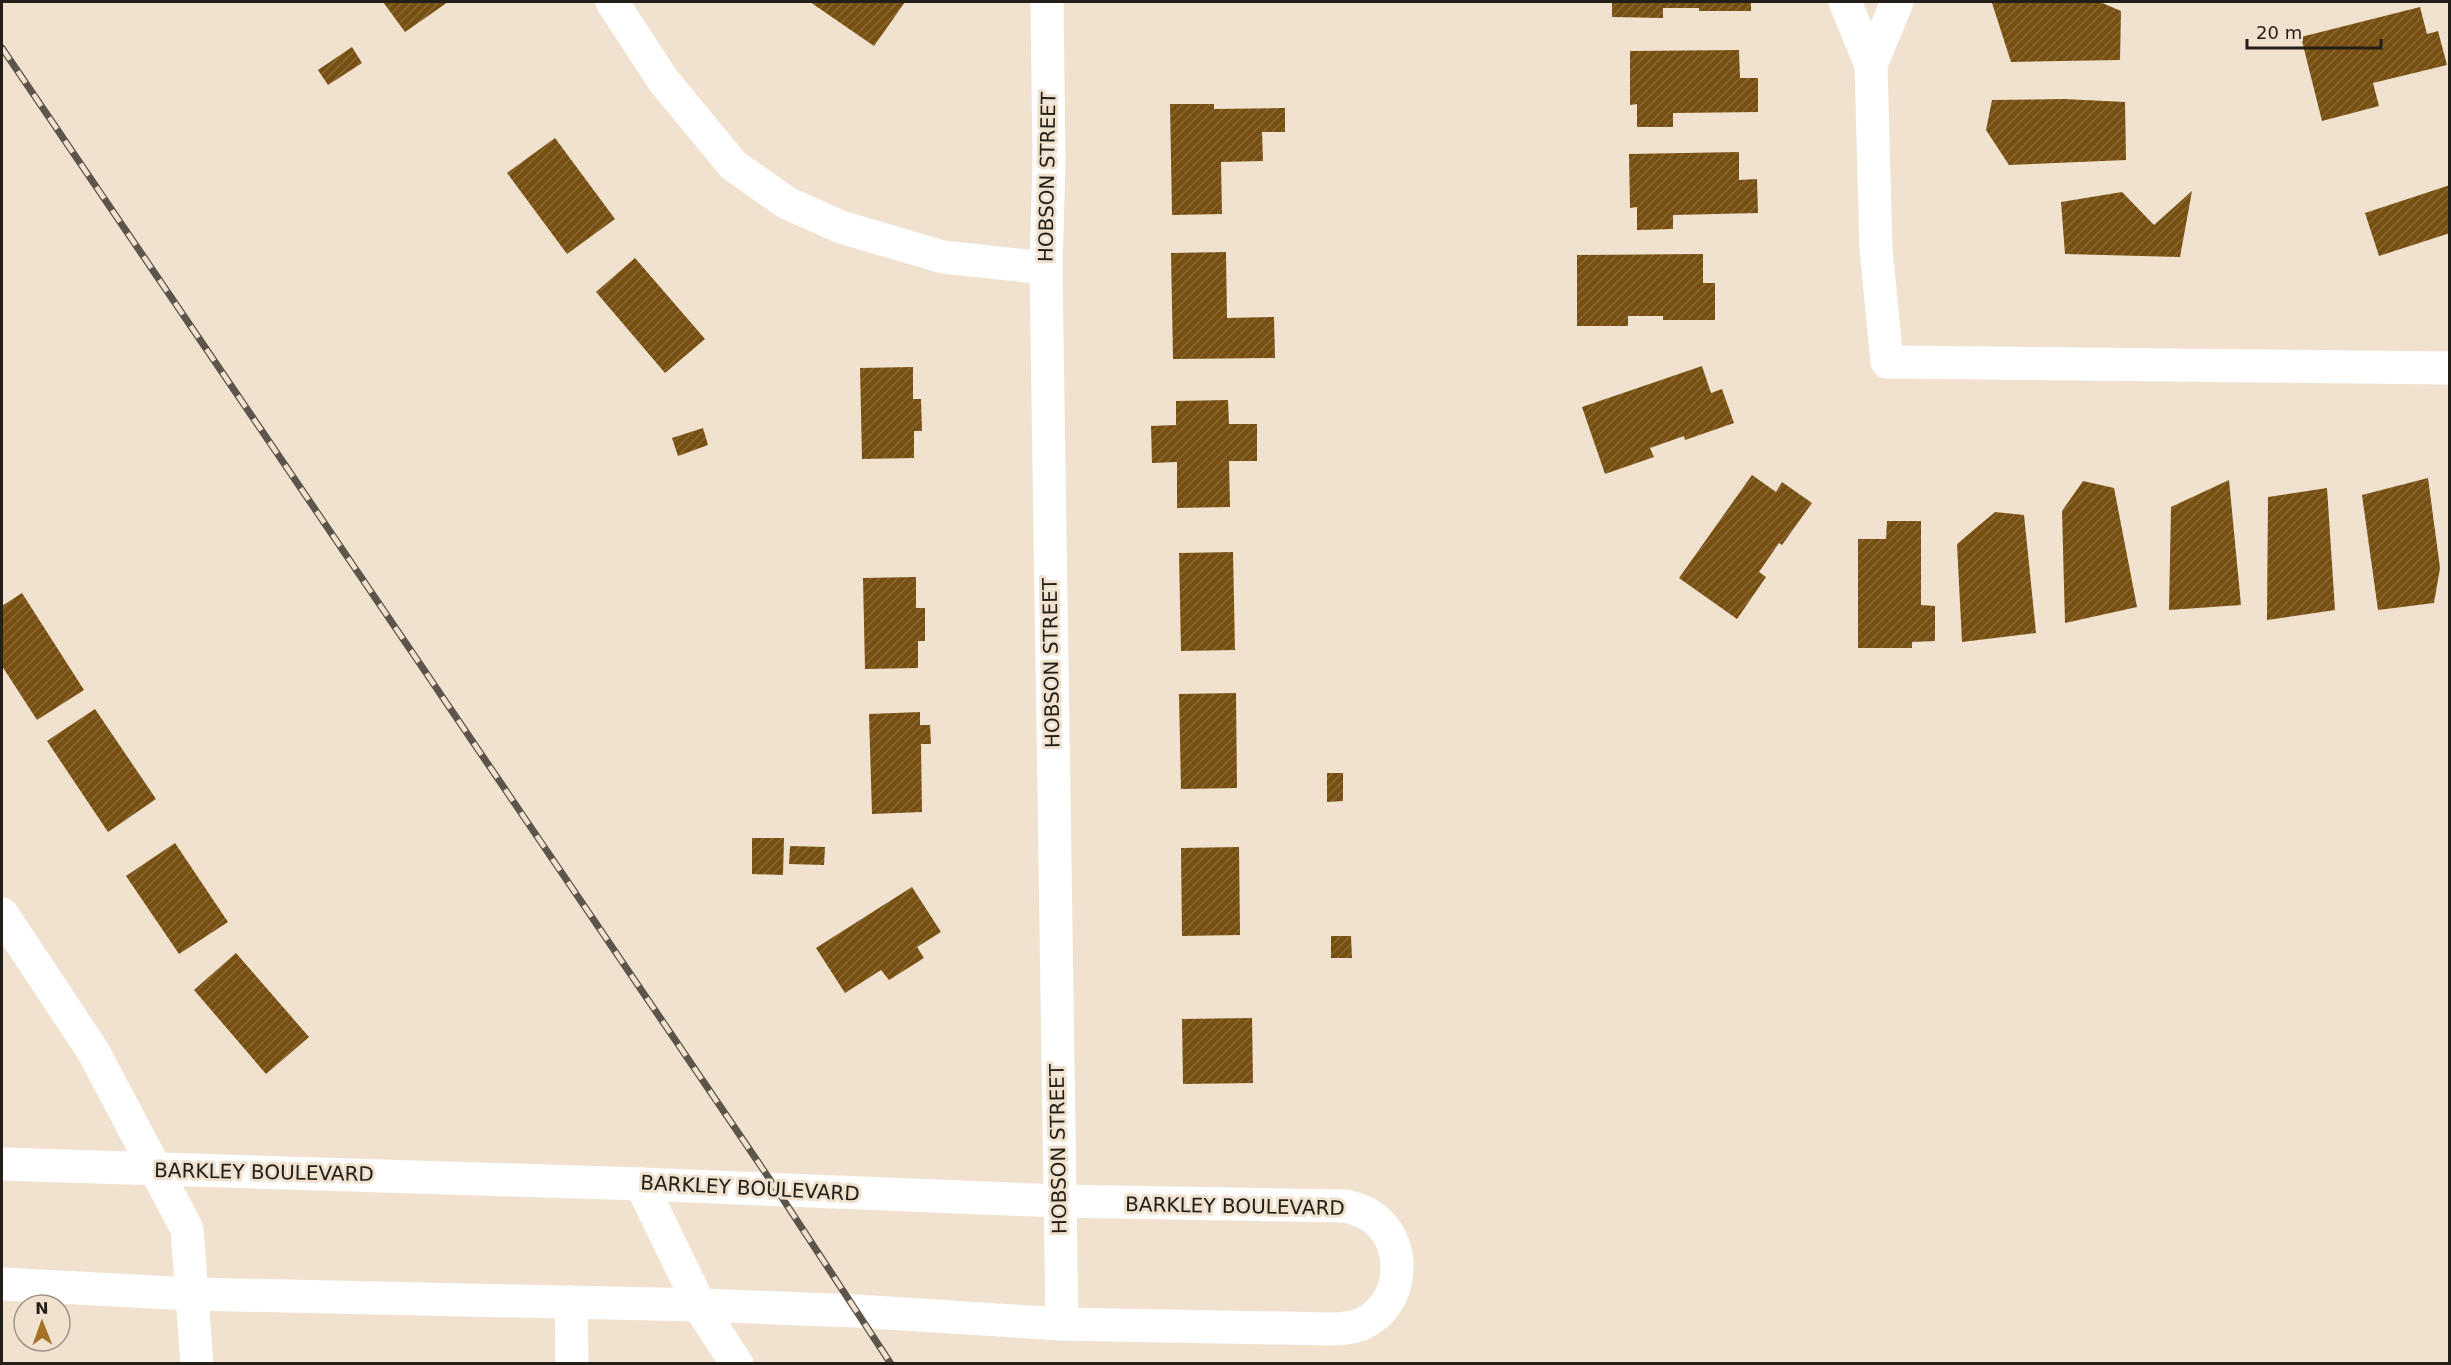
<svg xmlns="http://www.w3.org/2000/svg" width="2451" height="1365" font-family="'DejaVu Sans',sans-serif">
  <defs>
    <pattern id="building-hatch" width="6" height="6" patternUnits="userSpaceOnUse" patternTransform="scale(1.5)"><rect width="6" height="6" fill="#774f10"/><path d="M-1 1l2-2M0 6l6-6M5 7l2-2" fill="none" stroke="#886a3a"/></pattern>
  </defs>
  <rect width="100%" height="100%" fill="#f0e2cf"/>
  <g fill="url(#building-hatch)">
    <polygon points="383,2 448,2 405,32"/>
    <polygon points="810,2 905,2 874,46"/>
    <polygon points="1612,2 1751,2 1751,11 1699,11 1699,8 1663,8 1663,18 1612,17"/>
    <polygon points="2010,2 2100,2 2121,11 2120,60 2011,62 1992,3"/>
    <polygon points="2420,7 2427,34 2438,31 2447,65 2373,83 2379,106 2322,121 2301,37"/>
    <polygon points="352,47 362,63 328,85 318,70"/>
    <polygon points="1739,50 1740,78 1758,78 1758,112 1673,113 1673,127 1637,127 1637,104 1630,105 1630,51"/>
    <polygon points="2064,99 2125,102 2126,160 2009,165 1986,130 1992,100"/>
    <polygon points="1170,104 1214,104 1214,109 1285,108 1285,132 1262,132 1263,161 1221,162 1222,214 1172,215"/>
    <polygon points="555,138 615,219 567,254 507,173"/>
    <polygon points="1739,152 1739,180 1757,179 1758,213 1673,215 1673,229 1637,230 1637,207 1630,208 1629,154"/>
    <polygon points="2450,185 2450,233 2379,256 2365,213"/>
    <polygon points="2192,191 2180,257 2065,254 2061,202 2122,192 2154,225"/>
    <polygon points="1226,252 1227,318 1274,317 1275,358 1173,359 1171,253"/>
    <polygon points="1703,254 1703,283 1715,283 1715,320 1663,320 1663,316 1628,316 1628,326 1577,326 1577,255"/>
    <polygon points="635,258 705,339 665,373 596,292"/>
    <polygon points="1702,366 1711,393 1722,389 1734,423 1685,440 1684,436 1650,448 1654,457 1605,474 1582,407"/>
    <polygon points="913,367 913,399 921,399 922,431 914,431 914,458 862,459 860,368"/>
    <polygon points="1228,400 1229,424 1257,424 1257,461 1229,461 1230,507 1177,508 1177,462 1152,463 1151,426 1176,425 1176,401"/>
    <polygon points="703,428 708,445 678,456 672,438"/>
    <polygon points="1752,475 1776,492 1782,482 1812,503 1782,545 1779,543 1759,572 1766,577 1737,619 1679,578"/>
    <polygon points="2428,478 2440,568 2434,603 2378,610 2362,495"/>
    <polygon points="2229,480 2241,605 2169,610 2171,507"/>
    <polygon points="2083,481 2114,488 2137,607 2065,623 2062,511"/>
    <polygon points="2327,488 2335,610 2267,620 2268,497"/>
    <polygon points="1995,512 2024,515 2036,633 1962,642 1957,544"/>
    <polygon points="1887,521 1921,521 1921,605 1935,606 1935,641 1912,642 1912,648 1858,648 1858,539 1886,539"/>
    <polygon points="1233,552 1235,650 1181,651 1179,553"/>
    <polygon points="916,577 916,608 925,608 925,641 918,641 918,668 865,669 863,578"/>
    <polygon points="22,593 84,690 37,720 2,666 2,606"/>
    <polygon points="1236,693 1237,788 1181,789 1179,694"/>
    <polygon points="95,709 156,799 108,832 47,741"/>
    <polygon points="920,712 920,725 930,725 931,744 921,744 922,812 872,814 869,714"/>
    <polygon points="1327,773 1343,773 1343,801 1327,802"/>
    <polygon points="752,838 784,838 783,875 752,874"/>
    <polygon points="175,843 228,922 179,954 126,876"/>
    <polygon points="790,846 825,847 824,865 789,864"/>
    <polygon points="1239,847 1240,935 1182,936 1181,848"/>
    <polygon points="912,887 941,932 917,947 924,958 889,980 881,970 845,993 816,948"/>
    <polygon points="1331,936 1351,936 1352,958 1331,958"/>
    <polygon points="236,953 309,1037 266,1074 194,990"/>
    <polygon points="1252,1018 1253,1083 1183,1084 1182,1019"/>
  </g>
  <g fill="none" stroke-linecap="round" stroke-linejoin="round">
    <g stroke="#fff" stroke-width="33">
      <polyline points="612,2 663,80 733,165 787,203 841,227 943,257 1046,268"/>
      <polyline points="1047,2 1049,161 1046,268 1062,1324"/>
      <polyline points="1845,2 1871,65"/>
      <polyline points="1897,2 1871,65 1876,249 1887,362 2450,368"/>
      <polyline points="2,914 93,1051 187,1229 197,1364"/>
      <path d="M2,1164l639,20 417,17 288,5c11,3 21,6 29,13 34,27 28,87 -13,105 -10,4 -20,5 -31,5l-269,-5 -206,-13 -156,-6 -509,-11 -189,-10"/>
      <polyline points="641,1184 703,1312 737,1364"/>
      <polyline points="571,1302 572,1364"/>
    </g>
    <g stroke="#5d554c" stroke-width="7">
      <polyline id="rail" points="2,48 777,1190 891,1364"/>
    </g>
    <use href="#rail" stroke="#f0e2cf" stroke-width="4.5" stroke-dasharray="14" stroke-linecap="butt"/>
  </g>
  <g text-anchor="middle" stroke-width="6" stroke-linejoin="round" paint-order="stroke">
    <g font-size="20" fill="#231e18" stroke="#f0e2cf">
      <text transform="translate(1047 177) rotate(-89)" y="7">HOBSON STREET</text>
      <text transform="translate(1051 663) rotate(-91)" y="7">HOBSON STREET</text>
      <text transform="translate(1058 1149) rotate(-91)" y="7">HOBSON STREET</text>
      <text transform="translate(264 1172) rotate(1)" y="7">BARKLEY BOULEVARD</text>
      <text transform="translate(750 1188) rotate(3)" y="7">BARKLEY BOULEVARD</text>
      <text transform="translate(1235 1206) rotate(1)" y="7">BARKLEY BOULEVARD</text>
    </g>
  </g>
  <rect width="2451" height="1365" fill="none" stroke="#231e18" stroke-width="6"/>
  <g transform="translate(42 1323) rotate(359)"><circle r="28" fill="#f0e2cf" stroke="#9e9486" stroke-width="1.5"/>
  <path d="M0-4.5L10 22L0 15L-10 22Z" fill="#a37227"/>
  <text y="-9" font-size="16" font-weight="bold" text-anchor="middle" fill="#231e18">N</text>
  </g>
  <path d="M2247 39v9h134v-9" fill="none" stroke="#231e18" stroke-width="3"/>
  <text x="2256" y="39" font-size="18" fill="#231e18" stroke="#f0e2cf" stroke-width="4.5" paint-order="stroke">20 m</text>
</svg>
